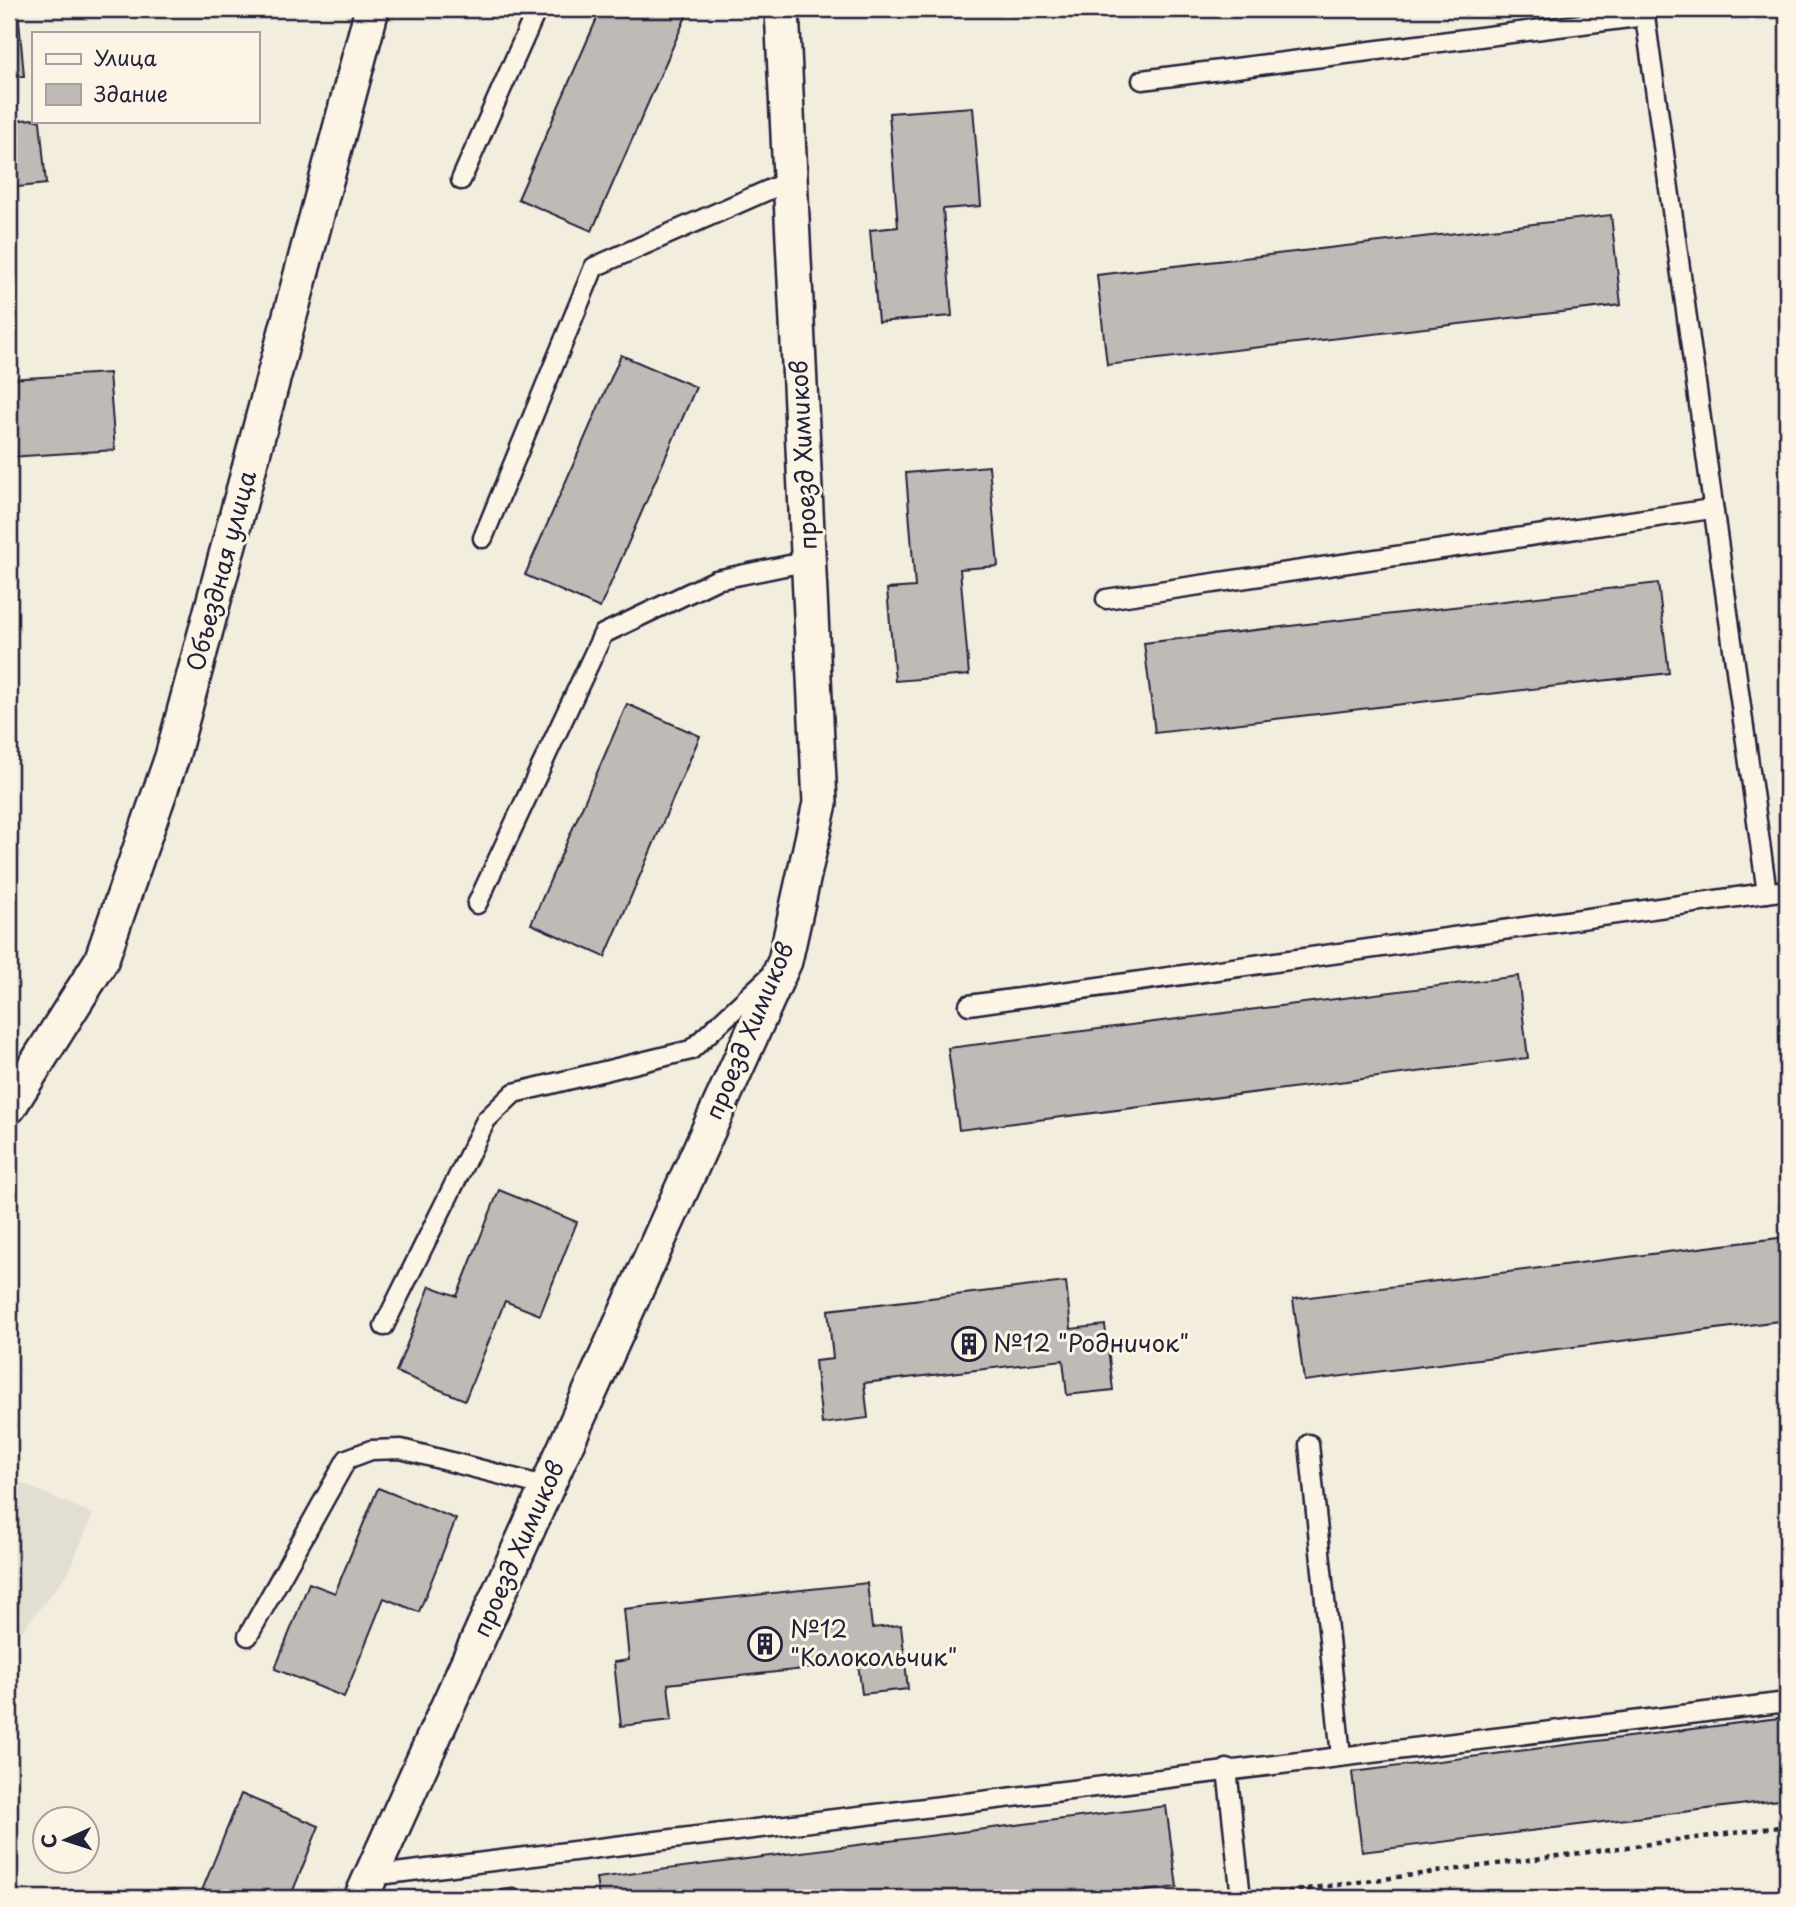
<svg xmlns="http://www.w3.org/2000/svg" width="1796" height="1907" font-family="'Playpen Sans',sans-serif">
  <rect width="100%" height="100%" fill="#f3edde"/>
  <filter id="ink" filterUnits="userSpaceOnUse"><feTurbulence type="fractalNoise" baseFrequency=".0143" numOctaves="2"/><feDisplacementMap in="SourceGraphic" scale="14" xChannelSelector="R" yChannelSelector="G"/><feConvolveMatrix kernelMatrix="1 2 1 2 8 2 1 2 1" color-interpolation-filters="sRGB"/></filter>
  <g filter="url(#ink)">
    <polygon fill="#e3ded2" points="9,1478 93,1514 68,1573 9,1647"/>
    <g fill="#bfbab6" stroke="#22223b" stroke-width="2">
      <polygon points="9,9 18,9 24,76 9,77"/>
      <polygon points="601,9 682,9 688,12 592,231 518,199"/>
      <polygon points="973,107 981,206 943,209 952,316 878,322 870,230 898,227 889,113"/>
      <polygon points="33,119 40,121 46,184 9,188 9,121"/>
      <polygon points="1611,215 1621,305 1107,365 1097,275"/>
      <polygon points="621,355 696,387 600,608 525,575"/>
      <polygon points="109,373 115,450 10,457 9,379"/>
      <polygon points="989,466 998,566 960,569 969,675 895,681 887,589 915,587 906,473"/>
      <polygon points="1658,583 1669,673 1155,733 1144,643"/>
      <polygon points="627,704 700,736 605,957 531,924"/>
      <polygon points="1518,976 1528,1058 959,1130 948,1048"/>
      <polygon points="499,1190 577,1222 540,1315 505,1301 465,1400 396,1372 430,1286 457,1296"/>
      <polygon points="1787,1237 1787,1320 1304,1381 1293,1299"/>
      <polygon points="1066,1282 1071,1329 1105,1325 1113,1390 1067,1395 1063,1360 864,1383 868,1418 822,1424 815,1361 833,1359 828,1310"/>
      <polygon points="378,1488 456,1519 419,1612 384,1598 344,1697 275,1669 309,1583 335,1593"/>
      <polygon points="867,1583 872,1628 901,1625 908,1689 862,1694 858,1663 668,1684 672,1720 621,1726 614,1662 629,1660 624,1609"/>
      <polygon points="1787,1717 1787,1799 1362,1852 1352,1772"/>
      <polygon points="241,1794 319,1826 290,1898 199,1898"/>
      <polygon points="1166,1806 1177,1887 1092,1898 599,1898 596,1878"/>
      <polygon points="516,1888 517,1898 469,1898 468,1894"/>
      <polygon points="173,1890 193,1898 170,1898"/>
    </g>
    <g fill="none" stroke-linecap="round" stroke-linejoin="round">
      <g stroke="#22223b" stroke-width="23">
        <g id="service">
          <polyline points="1644,9 1767,893"/>
          <polyline points="1142,80 1645,16"/>
          <polyline points="461,180 537,9"/>
          <polyline points="483,538 594,267 791,180"/>
          <polyline points="1106,599 1711,509"/>
          <polyline points="477,904 603,634 716,580 809,561"/>
          <polyline points="969,1005 1787,890"/>
          <polyline points="384,1326 486,1120 514,1093 691,1050 769,977"/>
          <polyline points="1309,1444 1341,1756"/>
          <polyline points="248,1636 347,1459 371,1450 401,1449 548,1487"/>
          <polyline points="1227,1769 1241,1898"/>
          <polyline points="371,1876 1787,1702"/>
        </g>
      </g>
      <g stroke="#22223b" stroke-width="38">
        <g id="minor">
          <polyline points="9,1107 101,961 172,757 372,9"/>
          <polyline points="361,1898 785,961 820,803 782,9"/>
        </g>
      </g>
      <polyline stroke="#22223b" stroke-width="4.5" stroke-dasharray="5 5" stroke-linecap="butt" points="1268,1894 1787,1826"/>
      <use href="#service" stroke="#fcf5e5" stroke-width="18"/>
      <use href="#minor" stroke="#fcf5e5" stroke-width="33"/>
    </g>
  </g>
  <defs>
    <g id="building-ring" transform="scale(1.75)"><circle r="9.5" fill="#fcf5e5" stroke="#22223b" stroke-width="1.5"/><path d="M-4-6H4V6H1V3H-1V6H-4ZM-2.5-4.3h1.7v1.8h-1.7ZM.8-4.3h1.7v1.8H.8ZM-2.5-1h1.7V.8h-1.7ZM.8-1h1.7V.8H.8Z" fill="#22223b"/></g>
  </defs>
  <g fill-rule="evenodd">
    <use href="#building-ring" x="969" y="1344"/>
    <use href="#building-ring" x="765" y="1644"/>
  </g>
  <g text-anchor="middle" stroke-width="6" stroke-linejoin="round" paint-order="stroke">
    <g font-size="24" fill="#22223b" stroke="#fcf5e5">
      <text transform="translate(804 455) rotate(-93)" y="8">проезд Химиков</text>
      <text transform="translate(222 571) rotate(-75)" y="8">Объездная улица</text>
      <text transform="translate(750 1031) rotate(-67)" y="8">проезд Химиков</text>
      <text transform="translate(519 1549) rotate(-66)" y="8">проезд Химиков</text>
    </g>
    <g font-size="24" fill="#22223b" stroke="#fcf5e5" text-anchor="start">
      <text x="993" y="1352">№12 "Родничок"</text>
      <text x="790" y="1638">№12<tspan x="790" dy="28">"Колокольчик"</tspan></text>
    </g>
  </g>
  <rect width="1796" height="1907" fill="none" stroke="#fcf5e5" stroke-width="35"/>
  <rect x="18" y="18" width="1761" height="1872" fill="none" stroke="#22223b" stroke-width="2.5" filter="url(#ink)"/>
  <rect x="32" y="32" width="228" height="91" fill="#fcf5e5" stroke="#a5a1a1" stroke-width="2"/>
  <rect x="46" y="54" width="35" height="10" fill="#fcf5e5" stroke="#a5a1a1" stroke-width="2"/>
  <text x="94" y="66" font-size="21" fill="#22223b">Улица</text>
  <rect x="46" y="84" width="35" height="21" fill="#bfbab6" stroke="#a5a1a1" stroke-width="2"/>
  <text x="94" y="102" font-size="21" fill="#22223b">Здание</text>
  <g transform="translate(66 1840) rotate(267)"><circle r="33" fill="#fcf5e5" stroke="#a5a1a1" stroke-width="2"/>
  <path d="M0-5L12 26L0 18L-12 26Z" fill="#22223b"/>
  <text y="-10" font-size="19" font-weight="bold" text-anchor="middle" fill="#22223b">С</text>
  </g>
</svg>
